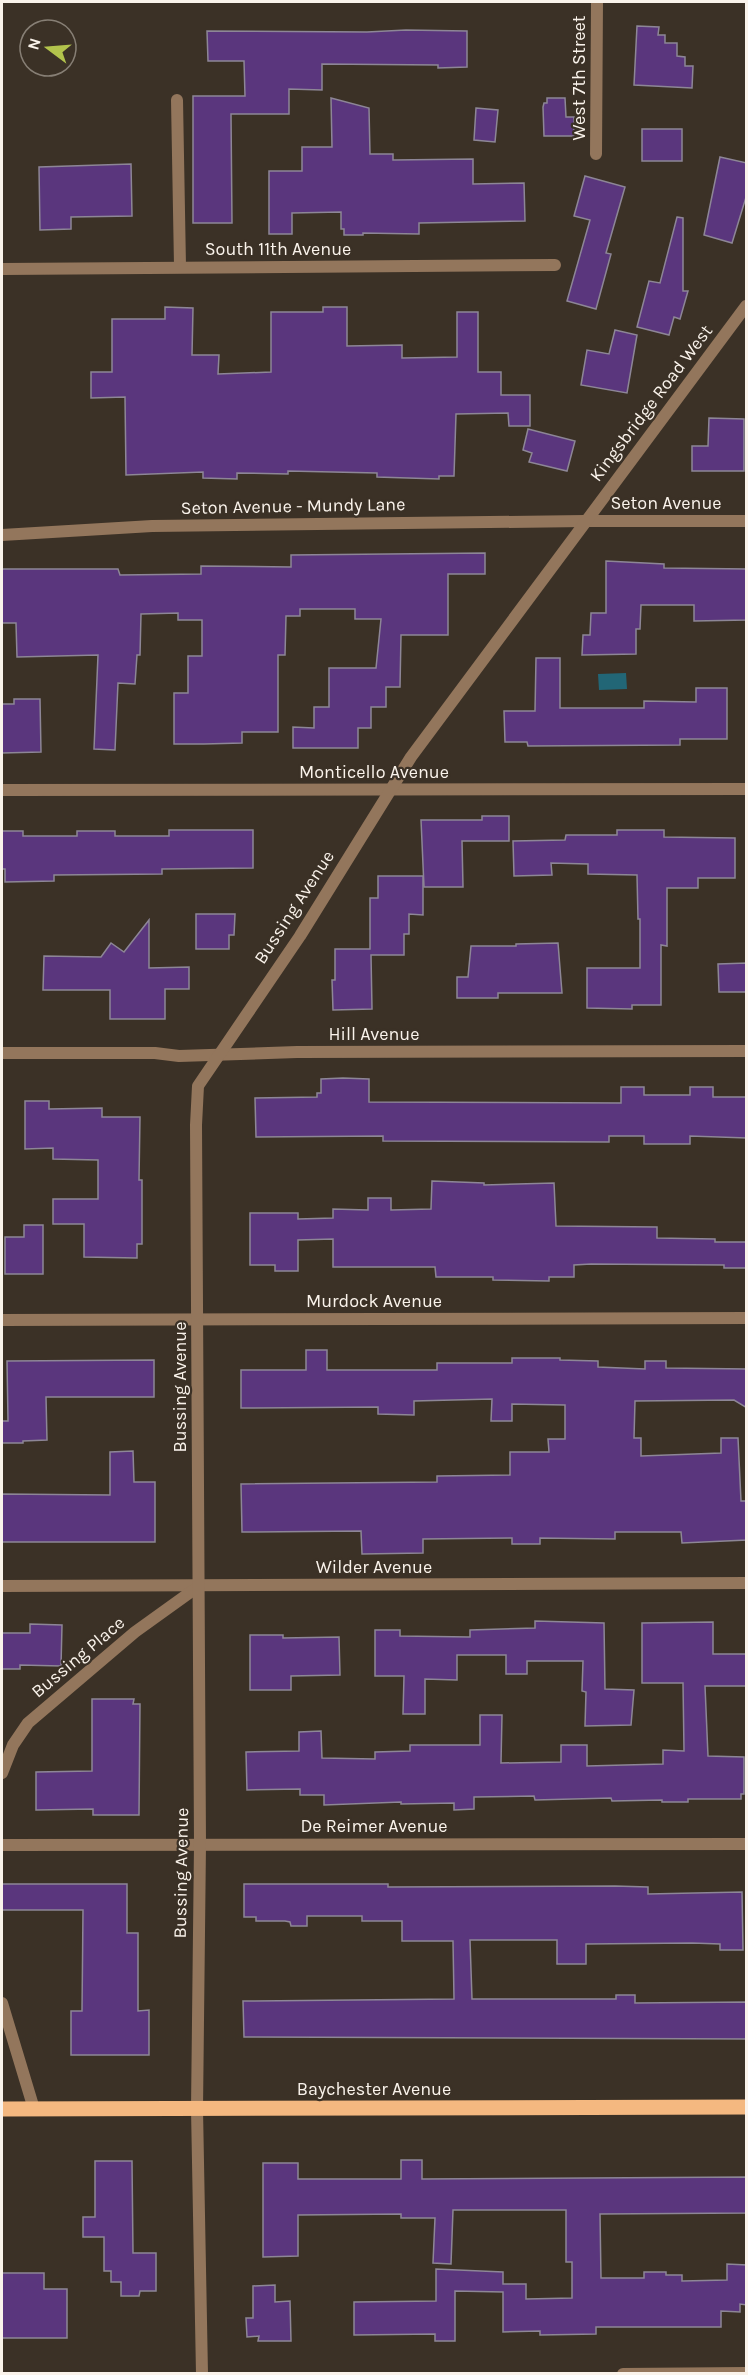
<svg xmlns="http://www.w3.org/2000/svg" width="748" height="2375" font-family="Karla,sans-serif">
  <rect width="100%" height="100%" fill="#3b3126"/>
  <polygon fill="#226676" points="626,673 627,689 599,690 598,674"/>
  <g fill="#5a367d" stroke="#8d8696" stroke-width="1.5">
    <polygon points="637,26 659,27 658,35 665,35 665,43 677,43 677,56 685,57 685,66 693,66 692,88 634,85"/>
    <polygon points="406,30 467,31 467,67 438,68 438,65 322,64 322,90 289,89 289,114 231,114 232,223 193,223 193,96 245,96 244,61 208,61 207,31 367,32"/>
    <polygon points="331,98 369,108 370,154 393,154 393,160 473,159 473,184 524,183 525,221 419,223 419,234 363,233 363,235 344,235 344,229 341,229 341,212 292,213 292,234 269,234 269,171 302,171 302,147 332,147"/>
    <polygon points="547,98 565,98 566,117 574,117 574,136 544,136 543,107 544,103 547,103"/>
    <polygon points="476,108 498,110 495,142 474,140"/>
    <rect x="642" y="129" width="40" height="32"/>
    <polygon points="720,157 747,163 747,194 732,243 704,235"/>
    <polygon points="131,164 132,216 71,217 71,229 40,230 39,167"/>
    <polygon points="585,176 625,187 606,253 611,254 596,309 567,301 590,220 574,216"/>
    <polygon points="677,217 683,218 683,291 688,291 680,319 674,317 669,335 637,327 649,281 660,283"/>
    <polygon points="165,307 193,308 192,355 219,355 218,374 271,372 271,312 323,312 323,307 347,307 347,346 402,345 402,358 457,357 457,312 478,312 478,372 501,372 501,395 530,395 530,426 509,426 508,413 456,414 454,476 439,476 439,479 377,477 377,473 288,471 288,474 237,473 237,479 203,478 203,472 126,475 125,397 91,398 91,372 112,372 112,319 165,319"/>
    <polygon points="615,330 637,335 627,393 581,385 587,350 609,354"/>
    <polygon points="709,418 744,419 744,471 692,471 692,446 708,446"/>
    <polygon points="528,429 575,441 567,471 529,462 532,453 523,450"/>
    <polygon points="485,553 485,574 448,574 448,635 401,635 400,687 386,687 386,707 371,707 371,728 358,728 358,748 293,748 293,727 314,728 314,707 329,707 329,668 376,668 381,619 355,619 355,609 300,609 300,616 286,616 285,655 278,655 278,732 242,732 242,743 204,744 174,744 174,693 188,693 188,656 202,656 202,620 178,620 178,613 141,614 140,655 137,655 135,684 118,683 115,750 94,749 98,655 17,657 16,623 2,623 2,569 118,569 120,575 201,574 201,566 291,567 291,555"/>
    <polygon points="606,561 664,564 664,568 747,569 747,620 694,621 694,605 641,605 640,629 636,629 636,654 582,655 583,635 590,635 591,613 606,613"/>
    <polygon points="536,658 560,658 560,708 644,708 644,701 696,702 696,688 727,688 727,739 680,739 680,745 528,746 527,742 505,742 504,711 535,711"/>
    <polygon points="14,699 40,699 41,752 2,753 2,704 14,704"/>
    <polygon points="482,816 509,816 509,841 462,841 463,887 424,887 421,820 482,820"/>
    <polygon points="169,830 253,830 253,868 162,869 162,874 54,875 54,881 5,882 5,869 2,869 2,831 23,831 23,836 77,836 77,831 115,831 115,836 169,836"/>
    <polygon points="617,830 664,830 664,837 735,838 735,878 698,878 698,888 667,888 667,946 661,945 661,1005 632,1005 632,1009 587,1008 587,968 640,968 640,919 638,919 637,875 588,874 588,864 551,863 552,875 514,876 513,841 565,840 566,835 617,835"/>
    <polygon points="378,876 423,876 423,915 409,914 409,934 404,934 404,955 371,955 372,1009 333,1010 332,980 335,980 335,949 370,949 370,898 378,898"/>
    <polygon points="196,914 235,914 234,935 229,935 229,949 196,949"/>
    <polygon points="149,920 149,968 189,967 189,989 165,989 165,1019 110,1019 110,990 43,990 44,956 101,957 111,943 124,952"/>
    <polygon points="558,943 562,993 498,993 498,998 457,998 457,977 468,977 471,946 516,946 516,944"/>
    <polygon points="747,963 747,992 719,992 718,964"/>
    <polygon points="343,1078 369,1079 369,1102 621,1103 621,1087 644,1087 644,1095 690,1095 690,1087 713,1087 713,1097 747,1097 747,1138 690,1136 690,1144 644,1144 644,1136 609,1136 609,1142 383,1141 383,1136 256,1137 255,1098 317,1097 317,1093 321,1093 321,1079"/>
    <polygon points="25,1101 49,1101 49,1109 102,1108 102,1117 140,1117 139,1180 142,1180 142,1244 137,1244 137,1258 84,1257 84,1224 53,1224 53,1199 98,1199 98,1160 53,1159 53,1148 25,1149"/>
    <polygon points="432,1181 484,1183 484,1185 554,1183 556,1226 657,1227 657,1238 715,1239 715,1242 747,1242 747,1268 724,1268 724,1265 591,1264 574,1265 574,1277 549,1277 549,1281 493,1280 493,1277 436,1277 435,1267 333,1267 333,1239 298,1240 298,1271 275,1271 275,1265 250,1265 250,1213 298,1213 298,1219 333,1218 333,1209 368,1210 368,1198 391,1198 391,1210 431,1209"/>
    <polygon points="24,1225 43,1225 43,1274 5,1274 5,1237 24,1237"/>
    <polygon points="306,1350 327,1350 327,1370 437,1370 437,1363 512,1363 512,1358 560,1358 560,1360 598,1361 598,1367 645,1369 645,1361 666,1361 666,1368 747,1369 747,1408 734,1400 635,1401 634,1438 641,1438 641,1456 721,1453 721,1438 738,1438 741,1501 747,1501 747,1540 682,1543 681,1532 615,1532 615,1539 540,1538 540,1544 512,1544 512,1538 423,1539 423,1553 362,1554 361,1531 242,1532 241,1484 437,1482 437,1476 510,1475 510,1452 549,1452 548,1439 565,1439 565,1405 512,1404 512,1421 491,1421 492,1399 414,1401 414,1415 378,1414 378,1407 241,1408 241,1370 306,1370"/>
    <polygon points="154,1360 154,1397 46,1397 47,1440 23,1441 23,1443 2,1443 2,1421 8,1421 7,1361"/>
    <polygon points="133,1451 134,1482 155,1482 155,1542 2,1542 2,1494 110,1495 110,1452"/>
    <polygon points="535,1621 604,1623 605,1689 634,1690 631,1725 585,1726 586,1692 582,1691 583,1661 527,1661 527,1674 506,1674 506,1655 457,1655 457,1680 425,1679 425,1714 403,1714 404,1676 375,1676 375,1630 400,1630 400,1636 470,1637 470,1630 535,1628"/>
    <polygon points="713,1622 713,1654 747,1654 747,1686 705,1686 708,1756 744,1757 744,1794 741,1794 741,1799 688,1799 688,1802 662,1802 662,1800 612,1801 611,1798 535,1800 534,1796 474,1797 474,1809 454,1810 454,1803 401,1804 401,1802 324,1805 324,1795 300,1795 300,1789 247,1790 246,1752 299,1751 299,1732 321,1731 322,1758 375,1759 375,1752 410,1751 410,1745 480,1745 480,1715 502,1715 501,1763 561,1762 561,1745 587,1745 587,1766 663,1764 663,1750 684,1751 683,1683 642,1683 642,1623"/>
    <polygon points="30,1624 62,1625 61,1666 20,1665 20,1669 2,1669 2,1633 30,1633"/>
    <polygon points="250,1635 283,1635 283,1638 339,1637 340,1675 291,1676 291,1690 250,1690"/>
    <polygon points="92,1699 134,1699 133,1704 140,1704 139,1815 93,1815 93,1809 36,1810 36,1772 92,1771"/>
    <polygon points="2,1884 127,1884 127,1933 138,1933 138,2011 149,2010 149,2055 71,2055 71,2011 82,2011 83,1910 2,1910"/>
    <polygon points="244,1884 388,1884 388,1887 615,1886 648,1887 648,1894 742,1892 743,1950 720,1950 720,1944 692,1943 586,1944 586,1964 557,1964 557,1940 470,1940 472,1999 616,1999 616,1995 635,1995 635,2003 747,2002 747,2039 244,2037 243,2001 454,1999 453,1941 402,1941 402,1921 362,1921 362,1916 307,1916 307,1926 291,1926 290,1922 285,1921 256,1921 256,1917 244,1917"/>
    <polygon points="401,2160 422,2160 422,2179 747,2177 747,2213 600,2214 601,2278 644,2278 644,2272 666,2272 666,2275 682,2275 682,2281 727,2280 727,2264 747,2265 747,2305 740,2304 740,2312 721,2311 721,2327 596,2327 596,2334 540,2335 540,2331 503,2332 503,2292 455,2291 455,2341 435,2341 435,2334 354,2335 354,2302 436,2301 436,2269 503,2272 503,2284 526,2284 526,2299 572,2298 572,2262 566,2262 566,2210 453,2210 451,2264 433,2263 435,2218 401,2218 401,2214 298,2215 298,2256 263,2257 263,2163 298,2163 298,2179 401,2179"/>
    <polygon points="95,2161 132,2161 133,2253 156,2253 156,2291 140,2291 139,2296 121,2296 121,2282 111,2282 111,2271 104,2271 104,2237 83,2237 83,2217 95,2217"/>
    <polygon points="2,2273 44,2273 44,2289 67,2289 67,2338 2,2338"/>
    <polygon points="275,2285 275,2302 290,2301 291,2341 258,2341 259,2336 247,2337 246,2318 253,2318 253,2286"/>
  </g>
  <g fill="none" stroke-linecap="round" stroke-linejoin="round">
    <g stroke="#93765c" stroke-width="12">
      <polyline points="177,100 180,266"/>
      <polyline points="2,2003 34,2109"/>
    </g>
    <g stroke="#93765c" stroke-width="12">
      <polyline points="596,154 597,2"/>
      <polyline points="2,269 555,265"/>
      <polyline points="585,521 746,521"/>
      <polyline points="2,790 746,789"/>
      <polyline points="2,1053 155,1053 179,1056 297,1052 746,1051"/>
      <polyline points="2,1320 746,1318"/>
      <polyline points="2,1586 746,1583"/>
      <polyline points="2,1773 13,1745 28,1723 135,1632 199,1586"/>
      <polyline points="2,1845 746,1844"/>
      <polyline points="197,2109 202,2374"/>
      <polyline points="623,2374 746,2373"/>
    </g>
    <g stroke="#93765c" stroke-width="12">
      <polyline points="2,535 152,526 585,521"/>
      <polyline points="197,2109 200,1844 196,1125 198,1086 300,936 411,757 746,306"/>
    </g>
    <polyline stroke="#f4b880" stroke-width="15" points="2,2109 746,2107"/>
  </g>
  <g text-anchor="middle" stroke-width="4.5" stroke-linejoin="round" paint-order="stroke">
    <g font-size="18" fill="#faf3eb" stroke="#3b3126">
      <text transform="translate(579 78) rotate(-90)" y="6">West 7th Street</text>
      <text x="278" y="255">South 11th Avenue</text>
      <text transform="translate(651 403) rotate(-53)" y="6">Kingsbridge Road West</text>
      <text x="666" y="509">Seton Avenue</text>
      <text transform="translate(293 506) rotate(-1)" y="6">Seton Avenue - Mundy Lane</text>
      <text x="374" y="778">Monticello Avenue</text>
      <text transform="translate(294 907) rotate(-57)" y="6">Bussing Avenue</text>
      <text x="374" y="1040">Hill Avenue</text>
      <text x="374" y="1307">Murdock Avenue</text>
      <text transform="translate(180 1387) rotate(-90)" y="6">Bussing Avenue</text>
      <text x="374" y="1573">Wilder Avenue</text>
      <text transform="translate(78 1657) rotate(-40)" y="6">Bussing Place</text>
      <text x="374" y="1832">De Reimer Avenue</text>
      <text transform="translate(181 1873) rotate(-89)" y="6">Bussing Avenue</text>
      <text x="374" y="2095">Baychester Avenue</text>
    </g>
  </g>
  <rect width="748" height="2375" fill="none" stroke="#faf3eb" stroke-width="6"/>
  <g transform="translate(48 48) rotate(286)"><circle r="28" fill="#3b3126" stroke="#877f75" stroke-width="1.5"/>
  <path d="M0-4.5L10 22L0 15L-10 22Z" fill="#b2c34c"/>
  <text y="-9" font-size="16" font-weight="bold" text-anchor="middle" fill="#faf3eb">N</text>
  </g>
</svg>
